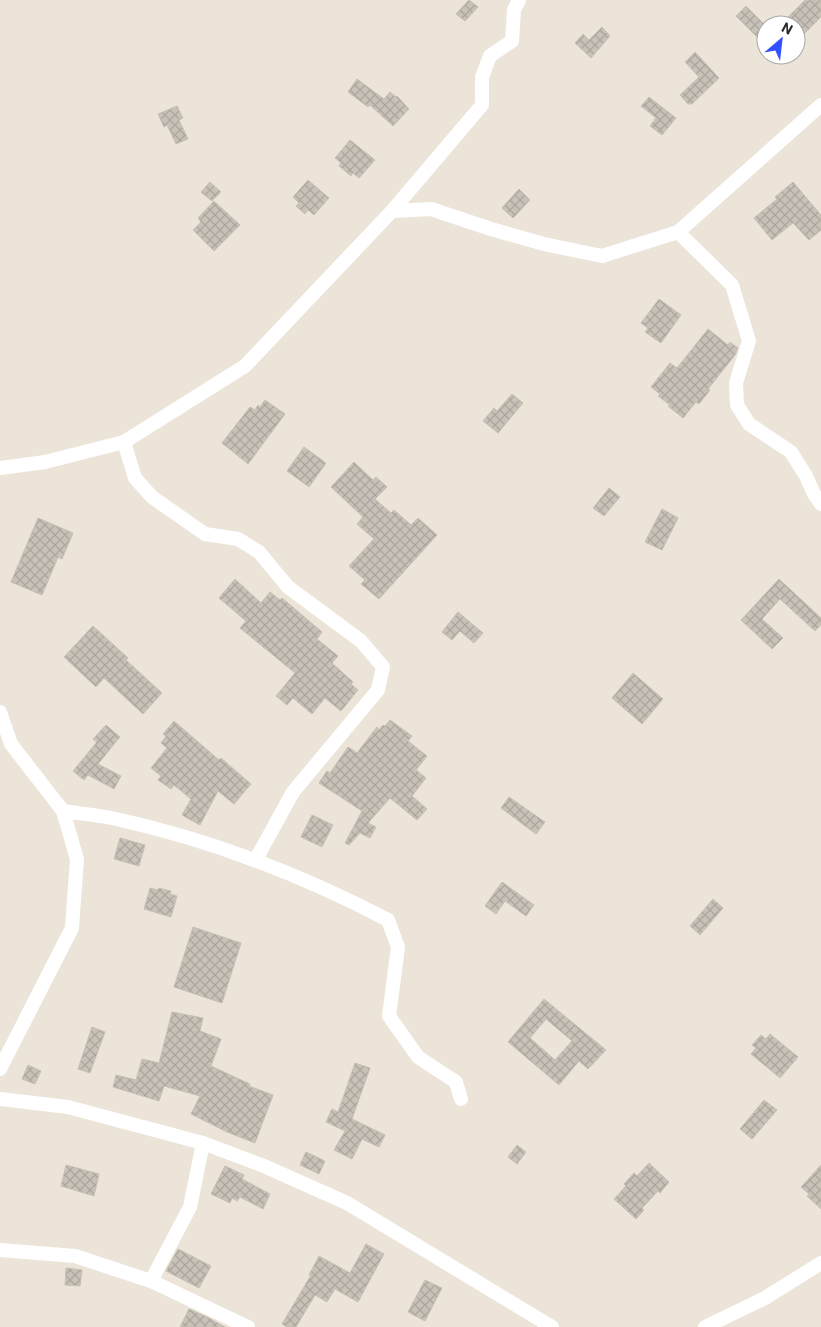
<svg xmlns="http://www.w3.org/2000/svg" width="821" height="1327" font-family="Roboto,sans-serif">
  <defs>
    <pattern id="building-cross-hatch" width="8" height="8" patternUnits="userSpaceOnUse" patternTransform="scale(1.25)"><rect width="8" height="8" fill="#c7c1b8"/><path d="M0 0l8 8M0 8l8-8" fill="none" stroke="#aba69e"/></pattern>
  </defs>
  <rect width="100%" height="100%" fill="#ece4d8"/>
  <g fill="url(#building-cross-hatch)" stroke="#c7c0b2" fill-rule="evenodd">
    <polygon points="469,0 478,7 465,21 456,14"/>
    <polygon points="805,0 821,0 821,17 796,42 796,25 780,25"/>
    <polygon points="746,6 766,26 766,31 758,38 736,16"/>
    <polygon points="602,27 610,36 591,58 575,43 583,34 589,40"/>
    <polygon points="695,52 719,78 692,104 688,104 680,95 699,77 685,62"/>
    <polygon points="357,79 384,99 390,92 396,97 397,96 409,109 393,126 370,105 368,107 348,92"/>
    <polygon points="649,97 676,118 662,135 650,126 656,118 641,106"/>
    <polygon points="177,106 183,118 179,120 188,139 176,144 167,125 164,127 158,114"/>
    <polygon points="350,140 375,160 359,178 353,173 351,176 339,166 341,163 335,158"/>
    <polygon points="308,180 329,198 314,215 308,210 305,214 296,206 299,203 293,197"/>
    <polygon points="210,182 221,192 212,201 201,192"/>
    <polygon points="793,182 821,215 821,230 809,240 793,223 772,240 754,218 777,199 775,197"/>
    <polygon points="519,189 530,200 513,218 502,208"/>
    <polygon points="214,201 240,225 214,251 193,230 201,222 198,218"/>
    <polygon points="659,299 681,315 661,343 645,332 648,328 641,323"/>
    <polygon points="708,329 728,345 730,342 738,348 735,355 708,389 710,390 699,404 696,402 683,418 668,406 670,405 658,396 660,394 651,387 670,363 677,368"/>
    <polygon points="512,394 523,403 498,433 483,421 494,408 497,411"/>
    <polygon points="265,400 285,414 248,464 222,443 250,407 255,410 258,405 260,407"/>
    <polygon points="304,447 326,463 309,487 287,471"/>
    <polygon points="354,462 373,480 376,477 387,487 375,499 391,513 394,510 411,525 418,518 437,535 379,599 361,584 365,580 349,566 374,539 357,524 363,517 331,487"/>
    <polygon points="609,488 620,497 604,516 593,508"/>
    <polygon points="662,509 678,518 662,550 645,542"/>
    <polygon points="38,518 73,533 62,559 58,557 42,595 11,582"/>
    <polygon points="235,579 261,603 270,592 280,600 282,598 322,632 317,639 338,656 332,663 353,682 351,684 358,690 341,711 325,698 312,714 293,698 287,705 276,696 295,673 240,628 246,621 219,598"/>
    <polygon points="779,579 821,618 821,625 815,631 780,599 762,619 783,638 772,649 741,620"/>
    <polygon points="458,612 483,633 474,643 460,631 452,640 442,632"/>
    <polygon points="93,626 128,658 126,660 162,693 143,714 104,678 96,687 64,657"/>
    <polygon points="633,673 663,699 642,724 612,698"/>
    <polygon points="390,720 412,736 408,741 427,756 416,770 426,778 412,796 427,809 417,820 390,798 368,823 376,827 370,838 360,833 349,845 345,843 362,811 319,783 327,771 330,773 348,747 357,753 377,727 379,730 383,725 385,726"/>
    <polygon points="174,721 219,760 221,758 251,784 234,804 218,791 200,825 182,815 191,799 174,785 171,789 158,780 161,776 151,768 167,748 161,743 166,736 163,734"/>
    <polygon points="106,725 120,737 98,764 121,776 114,789 88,775 84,780 73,771 97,742 93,739"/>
    <polygon points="509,797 545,822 536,834 501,808"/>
    <polygon points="312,815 333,825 322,847 301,837"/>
    <polygon points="120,838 145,845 139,866 114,859"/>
    <polygon points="502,882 534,905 526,916 505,901 496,914 485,906"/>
    <polygon points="150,888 158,890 159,888 171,891 170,894 177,896 171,917 144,909"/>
    <polygon points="713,899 723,908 700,935 690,926"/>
    <polygon points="193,927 241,943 222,1003 174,987"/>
    <path d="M544,999l62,51 -18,19 -9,-8 -20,24 -51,-43zM546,1019l26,22 -17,19 -25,-22z"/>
    <polygon points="172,1012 203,1018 200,1031 221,1039 211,1066 250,1084 249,1086 273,1095 255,1143 227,1132 191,1114 200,1096 164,1086 159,1101 113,1087 116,1075 136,1080 142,1059 159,1063"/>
    <polygon points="92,1027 105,1032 90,1073 78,1069"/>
    <polygon points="770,1034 798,1057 780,1078 751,1054 756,1048 752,1045 761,1035 766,1039"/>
    <polygon points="355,1063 370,1068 352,1119 385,1135 379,1147 362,1139 352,1159 334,1150 345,1131 326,1122 332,1109 338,1112"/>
    <polygon points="28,1065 41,1071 35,1084 22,1079"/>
    <polygon points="764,1100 777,1110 752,1139 740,1129"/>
    <polygon points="517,1145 526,1152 517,1164 508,1157"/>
    <polygon points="306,1152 325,1161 319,1174 300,1165"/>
    <polygon points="649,1163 669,1182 660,1193 658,1191 642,1208 644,1210 636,1219 614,1199 626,1186 624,1184 634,1173 637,1176"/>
    <polygon points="66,1165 99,1174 94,1196 61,1186"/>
    <polygon points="821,1165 821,1209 807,1196 809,1194 801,1187"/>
    <polygon points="225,1166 244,1175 242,1179 270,1194 263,1209 240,1197 237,1201 232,1198 230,1203 211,1194"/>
    <polygon points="366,1244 384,1254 358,1302 335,1289 327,1302 315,1295 296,1327 287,1327 282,1324 311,1275 309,1275 319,1256 350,1273"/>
    <polygon points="178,1249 211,1266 199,1288 166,1271"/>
    <polygon points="66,1268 82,1270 80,1286 65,1285"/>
    <polygon points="425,1280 442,1288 425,1321 408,1312"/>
    <polygon points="189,1309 207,1317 225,1327 180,1327"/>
  </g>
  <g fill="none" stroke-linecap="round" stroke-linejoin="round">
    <g stroke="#fff" stroke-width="14">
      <polyline points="392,211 431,209 491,229 544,244 602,256 678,232 821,105"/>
      <polyline points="678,232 732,285 749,341 736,383 737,405 749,424 791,452 806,476 814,494 821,504"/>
      <polyline points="124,442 135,478 152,497 205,534 238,539 259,552 288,587 361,641 383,667 378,690 293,792 256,859"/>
      <polyline points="0,468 45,462 124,442 245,366 392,211 482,105 482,77 490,56 512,41 514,10 519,0"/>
      <polyline points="0,712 11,744 63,811 77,859 72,928 0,1069"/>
      <path d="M63,811c18,3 36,4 53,8 96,21 186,56 272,101l10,27 -9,69 29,41 38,25 5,17"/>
      <polyline points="0,1099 68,1107 203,1143 264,1166 347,1203 552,1327"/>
      <polyline points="0,1250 75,1256 151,1281 248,1327"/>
      <polyline points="151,1281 190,1207 203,1143"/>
      <polyline points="705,1327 765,1298 821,1263"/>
    </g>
  </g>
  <g transform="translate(781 40) rotate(28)"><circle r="24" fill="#ffffff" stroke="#a9a9a9"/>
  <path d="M0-4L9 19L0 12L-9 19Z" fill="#3250ff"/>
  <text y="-8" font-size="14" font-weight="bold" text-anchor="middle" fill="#282828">N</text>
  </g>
</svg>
